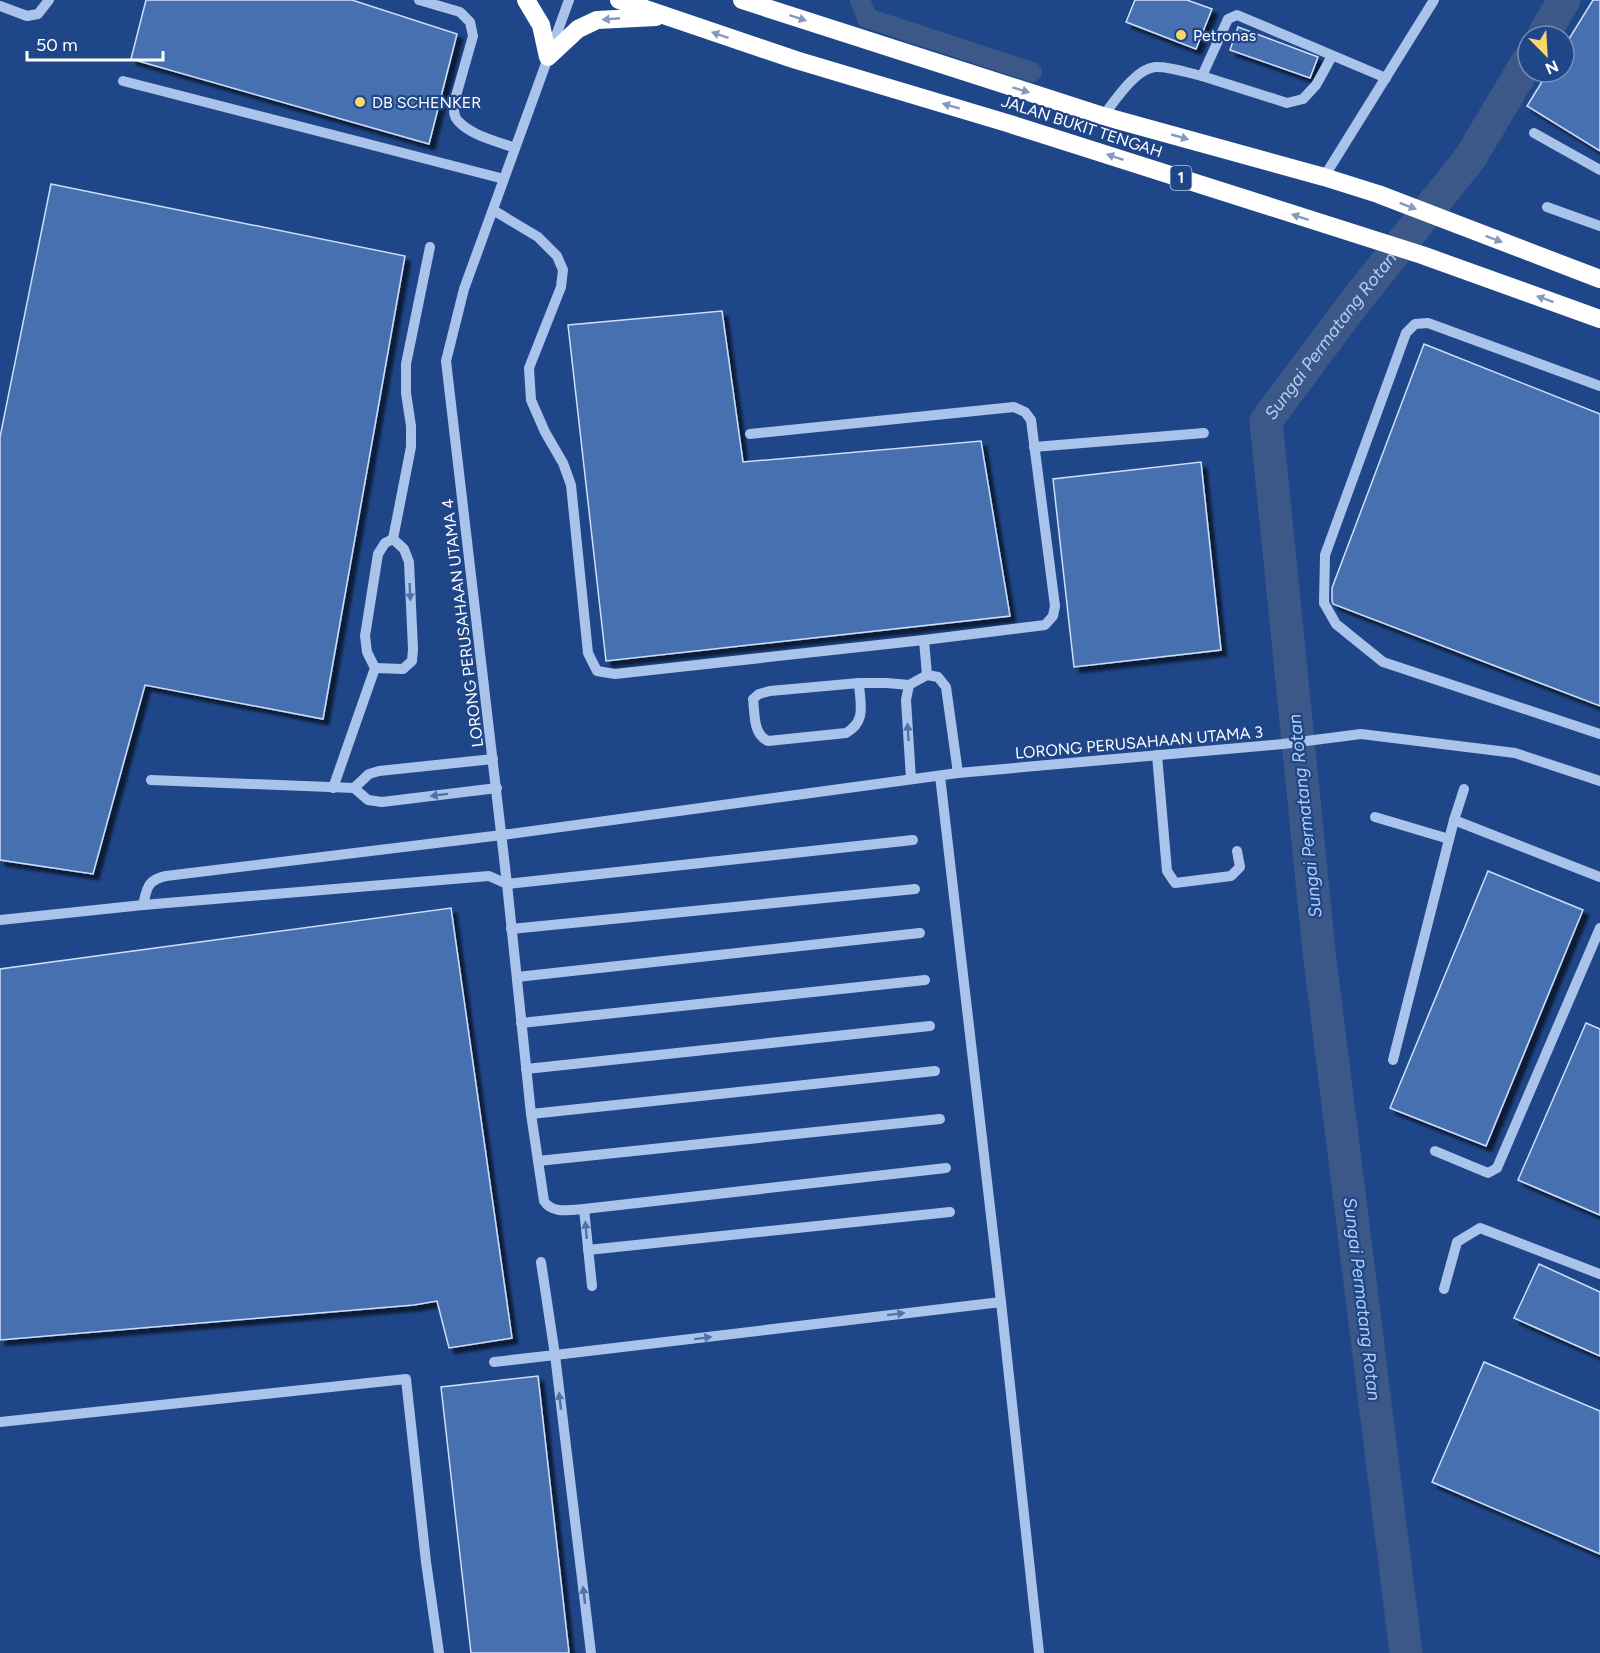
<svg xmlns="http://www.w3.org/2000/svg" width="1600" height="1653" font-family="Figtree,sans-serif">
  <defs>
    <filter id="shadow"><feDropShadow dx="5.5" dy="5.5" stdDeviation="1.5" flood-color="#0009"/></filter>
  </defs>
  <rect width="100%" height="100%" fill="#1f4688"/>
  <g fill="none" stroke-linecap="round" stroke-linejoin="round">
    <polyline stroke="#3b5888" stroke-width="20" points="860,0 867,18 1032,72"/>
    <g stroke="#3b5888" stroke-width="33">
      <polyline points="1543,36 1564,0"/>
      <path id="s1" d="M1406,1653l-87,-702 -53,-530 88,-118 116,-145 58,-97"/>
    </g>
  </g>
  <g fill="#4770b0" stroke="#cedef8" stroke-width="1.5" filter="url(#shadow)">
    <polygon points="146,0 352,0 457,34 429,144 131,59"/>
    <polygon points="1135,0 1187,0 1212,9 1196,49 1126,22"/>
    <polygon points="1593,0 1600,0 1600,151 1527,106 1548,72 1564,72 1564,47"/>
    <polygon points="1238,27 1318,57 1310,78 1230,50"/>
    <polygon points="51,184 405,256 323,719 145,685 93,874 0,860 0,437"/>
    <polygon points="722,311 743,462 981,441 1010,616 606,661 568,325"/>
    <polygon points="1424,344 1600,414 1600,706 1333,604 1332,601 1332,588"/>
    <polygon points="1201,462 1221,650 1074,667 1053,479"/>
    <polygon points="1488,871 1583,910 1486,1146 1390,1108"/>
    <polygon points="451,908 512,1338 449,1348 437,1301 414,1305 0,1340 0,969"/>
    <polygon points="1586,1023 1600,1029 1600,1215 1518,1180"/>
    <polygon points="1539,1264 1600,1292 1600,1356 1514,1318"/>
    <polygon points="1484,1362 1600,1411 1600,1554 1432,1482"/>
    <polygon points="538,1376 569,1653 471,1653 441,1387"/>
  </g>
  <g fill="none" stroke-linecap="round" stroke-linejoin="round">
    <g stroke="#a9c3eb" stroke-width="10">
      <path d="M419,0l41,12 10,10 3,14 -19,67c0,7 -1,13 4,18 14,15 39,20 57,27"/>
      <polyline points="569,0 464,289 446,361 507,884 913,840"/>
      <polyline points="0,6 27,16 38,14 49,0"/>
      <polyline points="1202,76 1287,103 1303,99 1316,85 1332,56"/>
      <polyline points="123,81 504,179"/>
      <path d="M1103,116c12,-15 32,-47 52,-49 14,-1 33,6 47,9l26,-57 9,-4 149,63"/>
      <polyline points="1534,133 1600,170"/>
      <polyline points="1324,177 1434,0"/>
      <polyline points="1547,207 1600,226"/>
      <polyline points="493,210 538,237 557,256 563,270 561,287 529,368 531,400 545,432 563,463 571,485 588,653 597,671 615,674 924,640"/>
      <polyline points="1600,386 1428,323 1415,324 1406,333 1325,555 1324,603 1336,624 1383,662 1600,734"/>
      <polyline points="750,434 1014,407 1025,412 1031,420 1055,606 1053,616 1045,625 924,640 927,675"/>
      <polyline points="1034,447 1204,433"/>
      <polyline points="393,539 411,447 411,426 406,393 406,364 430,247"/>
      <polyline points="375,668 403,669 412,661 413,649 409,562 404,549 393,539"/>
      <path d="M859,683c1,21 8,38 -13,50l-78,8c-15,-7 -13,-26 -15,-42l6,-5 11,-3 89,-8h28l22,2 18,-10 11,2 8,10 12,86"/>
      <polyline points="909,685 906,700 911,779"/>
      <polyline points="1157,755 1167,871 1175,883 1231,876 1240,867 1237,851"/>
      <polyline points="940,776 1001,1302 1039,1653"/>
      <polyline points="151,780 354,788 368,800 382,802 497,788"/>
      <polyline points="333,788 375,668 367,652 365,636 378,554 385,543 393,539"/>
      <polyline points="354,788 369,774 379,771 493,759"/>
      <polyline points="1464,789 1454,820 1600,877"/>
      <polyline points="1375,817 1449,839"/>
      <path d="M143,905c4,-17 4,-25 23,-29l336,-41 456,-62 325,-29 78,-10 154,19 85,28"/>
      <path d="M0,920l143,-15 346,-29 18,8 24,230 13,87c8,13 26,9 40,8l362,-41"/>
      <polyline points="511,929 915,889"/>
      <polyline points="517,977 920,933"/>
      <polyline points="521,1023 925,980"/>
      <polyline points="1393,1060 1454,820"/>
      <polyline points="526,1069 930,1026"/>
      <polyline points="531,1114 935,1071"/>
      <polyline points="1435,1151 1488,1173 1497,1168 1600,928"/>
      <polyline points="538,1161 940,1119"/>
      <polyline points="584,1209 592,1286"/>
      <polyline points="588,1250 950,1212"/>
      <polyline points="1444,1289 1457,1242 1480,1228 1600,1274"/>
      <polyline points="494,1362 555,1355 541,1262"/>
      <polyline points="0,1422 406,1379 426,1562 439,1653"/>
      <polyline points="591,1653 555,1355 1001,1302"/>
    </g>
    <g stroke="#fff" stroke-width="18">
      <polyline points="526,0 541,25 548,57 578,29 597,20 656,17"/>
      <polyline points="619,0 796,60 1007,123 1422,255 1600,319"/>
      <polyline points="742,0 1103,116 1324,177 1378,194 1600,279"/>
    </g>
  </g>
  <defs><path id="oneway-solid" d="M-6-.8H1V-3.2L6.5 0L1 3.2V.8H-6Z" transform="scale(1.5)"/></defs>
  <g fill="#8499be">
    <use href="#oneway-solid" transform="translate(798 18) rotate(18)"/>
    <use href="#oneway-solid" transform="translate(611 19) rotate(175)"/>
    <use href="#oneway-solid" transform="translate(720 35) rotate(-161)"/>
    <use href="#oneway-solid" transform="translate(1021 90) rotate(17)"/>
    <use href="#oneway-solid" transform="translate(951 106) rotate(-164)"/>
    <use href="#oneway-solid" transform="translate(1180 137) rotate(16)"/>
    <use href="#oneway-solid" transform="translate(1115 157) rotate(-162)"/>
    <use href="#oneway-solid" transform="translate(1408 206) rotate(21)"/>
    <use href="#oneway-solid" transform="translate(1300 217) rotate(-162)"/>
    <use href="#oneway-solid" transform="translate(1494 239) rotate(21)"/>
    <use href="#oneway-solid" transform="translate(1545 299) rotate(-160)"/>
  </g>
  <g fill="#4f72ab">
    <use href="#oneway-solid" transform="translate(410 592) rotate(87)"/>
    <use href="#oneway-solid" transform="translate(908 732) rotate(-94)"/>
    <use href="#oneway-solid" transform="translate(439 795) rotate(173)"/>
    <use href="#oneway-solid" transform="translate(586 1230) rotate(-95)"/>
    <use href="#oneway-solid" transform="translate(896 1314) rotate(-7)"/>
    <use href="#oneway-solid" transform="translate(703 1338) rotate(-7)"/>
    <use href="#oneway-solid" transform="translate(560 1401) rotate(-97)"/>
    <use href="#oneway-solid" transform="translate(584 1595) rotate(-97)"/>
  </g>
  <g fill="#f9d869" stroke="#1f4688" stroke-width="2">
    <circle cx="1181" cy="35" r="6"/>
    <circle cx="360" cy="102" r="6"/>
  </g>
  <g text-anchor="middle" stroke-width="4.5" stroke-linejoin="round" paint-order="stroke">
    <rect fill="#1f4688" stroke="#bcc8db" stroke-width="1.5" x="1170.5" y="166" width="21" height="24" rx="4.5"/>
    <g font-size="15" font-weight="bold" fill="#fff">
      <text x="1181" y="183">1</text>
    </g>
    <g font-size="16" fill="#fff" stroke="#1f4688" text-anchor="start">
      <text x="1193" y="41">Petronas</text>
      <text x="372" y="108">DB SCHENKER</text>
    </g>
    <g font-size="16" fill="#fff" stroke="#1f4688">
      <text transform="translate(1082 126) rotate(18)" y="6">JALAN BUKIT TENGAH</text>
      <text transform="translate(462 623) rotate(-97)" y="6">LORONG PERUSAHAAN UTAMA 4</text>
      <text transform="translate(1139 742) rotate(-5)" y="6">LORONG PERUSAHAAN UTAMA 3</text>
    </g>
    <g font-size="18" font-style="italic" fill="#b4cdf2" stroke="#1f4688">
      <text dy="6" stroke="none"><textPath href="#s1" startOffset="1347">Sungai Permatang Rotan</textPath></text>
      <text transform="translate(1305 816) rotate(-96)" y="6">Sungai Permatang Rotan</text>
      <text transform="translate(1362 1299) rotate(83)" y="6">Sungai Permatang Rotan</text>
    </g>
  </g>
  <g transform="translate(1546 54) rotate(156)"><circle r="28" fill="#1f4688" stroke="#7990b8" stroke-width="1.5"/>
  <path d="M0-4.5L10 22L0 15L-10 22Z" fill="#f9d869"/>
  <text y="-9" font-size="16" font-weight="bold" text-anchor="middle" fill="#ffffff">N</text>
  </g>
  <path d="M27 51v9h136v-9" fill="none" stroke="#ffffff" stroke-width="3"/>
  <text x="36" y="51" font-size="18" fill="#ffffff" stroke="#1f4688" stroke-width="4.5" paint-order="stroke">50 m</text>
</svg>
